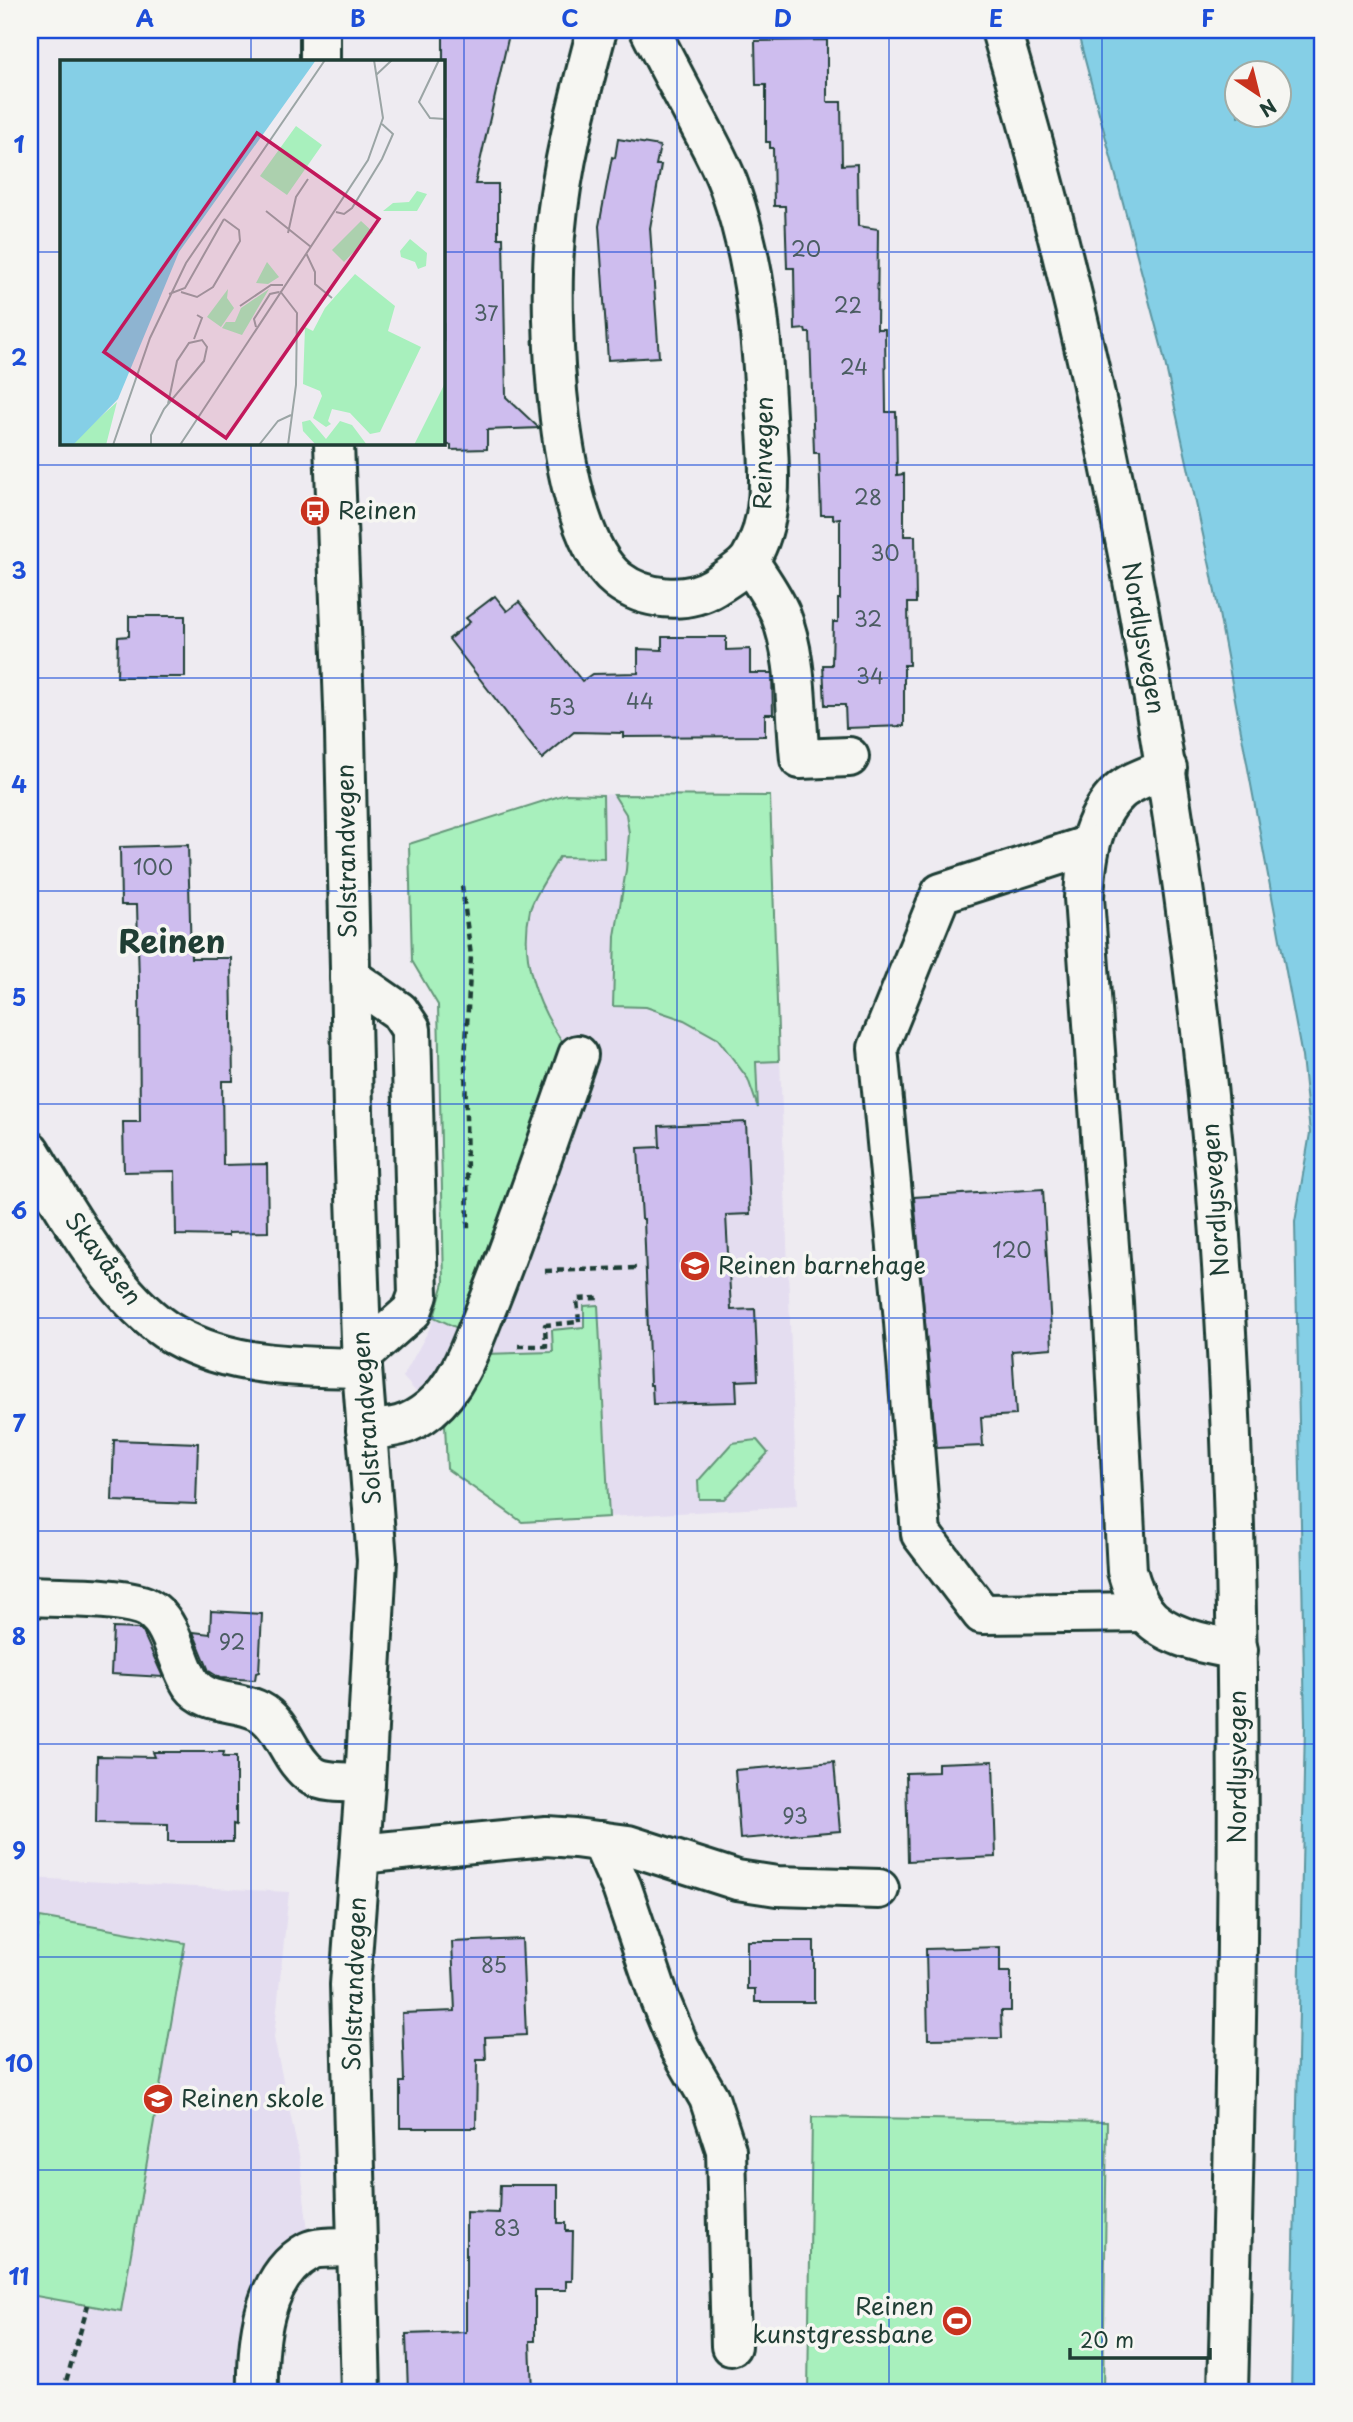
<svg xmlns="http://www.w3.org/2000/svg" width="1353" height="2422" font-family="'Playpen Sans',sans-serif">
  <rect width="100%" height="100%" fill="#eeebf1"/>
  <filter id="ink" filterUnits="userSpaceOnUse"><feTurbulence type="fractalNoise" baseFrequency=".0143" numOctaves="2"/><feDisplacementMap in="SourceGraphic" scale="14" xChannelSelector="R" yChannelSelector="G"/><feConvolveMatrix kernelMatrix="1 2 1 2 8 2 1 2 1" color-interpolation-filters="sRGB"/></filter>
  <g filter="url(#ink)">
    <g fill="#e4ddf0">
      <polygon points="566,794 770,796 797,1506 522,1522 447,1469 445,1425 403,1377 432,1324 444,1283 438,1005 412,961 409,844"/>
      <polygon points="30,1878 289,1892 274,2038 300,2160 310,2250 284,2272 258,2392 30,2392"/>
    </g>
    <g fill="#a8f0bd" stroke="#649678" stroke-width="2">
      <path d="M566,794l37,1 1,63 -45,-1c-8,15 -25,38 -29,53 -11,48 7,96 34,134l-107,284 -23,-11 10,-34 -6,-278 -26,-44 -3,-117z"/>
      <polygon points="614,795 770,796 779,1061 756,1062 758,1108 748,1079 718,1039 684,1020 646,1007 613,1006 615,936 626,870 629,833 626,814"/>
      <polygon points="598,1305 609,1517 522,1522 447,1469 445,1425 485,1354 553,1352 552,1330 584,1327 584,1306"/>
      <polygon points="757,1440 768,1453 724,1499 699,1499 698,1481 732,1443"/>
      <polygon points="40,1917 185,1943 121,2311 30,2295 30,1980"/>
      <polygon points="812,2117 1107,2122 1103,2392 808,2392"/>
    </g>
    <path fill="#85cfe6" stroke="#5c959f" stroke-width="2" fill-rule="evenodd" d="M1077,30h246v2362h-32l14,-667 -10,-503 15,-89 -8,-76 -91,-486 -49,-222zM1238,74h42v42h-42z"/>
    <g fill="#cebdee" stroke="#1f3d34" stroke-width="2">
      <polygon points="443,30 510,30 475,184 498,184 498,238 503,238 506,397 539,428 487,430 487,449 451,450 451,445 443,445"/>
      <polygon points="827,40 827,102 841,102 842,165 857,164 858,226 878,229 877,329 885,329 886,412 896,412 897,475 904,474 904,536 915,536 916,603 908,603 909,665 904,665 904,726 846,728 845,705 825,705 823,665 832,665 833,622 838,622 838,599 840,599 840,518 833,519 833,515 821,515 819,453 814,453 810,333 806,333 805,329 795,330 794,268 787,268 785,206 774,206 773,148 770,148 770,142 766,142 766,85 756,85 755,41"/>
      <polygon points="618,139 660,146 656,165 661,165 650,228 659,357 608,360 599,226 612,157 615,158"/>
      <polygon points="495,596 507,611 519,602 582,681 592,674 638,673 638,649 662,650 662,637 726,637 726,650 750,649 750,673 772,673 773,714 765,714 765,736 623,737 623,733 574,732 542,759 449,639 470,622 466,618"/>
      <polygon points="129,616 185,616 185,677 117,677 118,637 129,636"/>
      <polygon points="188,845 191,958 231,958 233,1081 222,1081 223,1165 267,1164 268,1232 228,1233 228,1236 176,1235 175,1171 124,1172 123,1122 140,1122 139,983 137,905 121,905 120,847"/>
      <polygon points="746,1122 750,1214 726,1215 731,1310 755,1309 758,1380 736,1381 737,1402 653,1404 652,1385 650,1385 644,1219 642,1219 638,1148 660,1147 659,1126"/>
      <polygon points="1043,1189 1052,1348 1012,1351 1016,1415 981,1417 983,1446 936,1448 914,1197"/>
      <polygon points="114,1440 198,1443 196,1504 112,1501"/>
      <polygon points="211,1611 262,1614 259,1672 256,1673 255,1680 220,1678 209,1671 193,1632 210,1634"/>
      <polygon points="113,1628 140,1629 143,1632 163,1677 111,1674"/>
      <polygon points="153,1752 224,1752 223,1757 236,1757 236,1825 233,1824 233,1842 168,1842 168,1824 96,1823 97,1756 155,1757"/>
      <polygon points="993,1761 996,1857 908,1861 906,1773 938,1772 938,1763"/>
      <polygon points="834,1762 840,1831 740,1839 735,1770"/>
      <polygon points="522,1939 526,2035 485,2037 486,2060 477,2060 476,2128 400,2128 400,2082 404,2082 402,2013 455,2011 452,1942"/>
      <polygon points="747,1941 814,1941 814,2002 755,2002 755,1989 747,1989"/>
      <polygon points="1000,1947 1000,1972 1011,1972 1011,2011 1001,2011 1002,2038 928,2039 926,1949"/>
      <polygon points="500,2185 558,2185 558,2223 566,2223 566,2231 573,2231 572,2281 566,2281 566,2290 535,2290 535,2341 530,2341 532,2392 408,2392 406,2334 466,2332 466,2212 499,2213"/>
    </g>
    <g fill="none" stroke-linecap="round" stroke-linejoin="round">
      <g stroke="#1f3d34" stroke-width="44">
        <g id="minor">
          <polyline points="320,30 320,61"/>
          <path d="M597,30c-18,68 -36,136 -42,206 -7,77 -1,294 63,344 26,20 68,24 96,7 11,-7 29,-18 36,-28 26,-42 19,-96 16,-143 -4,-77 -10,-153 -36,-227 -8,-24 -21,-46 -33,-69 -16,-30 -32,-60 -47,-90"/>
          <polyline points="334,443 345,733 353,1111 362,1368 377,1560 365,1783 350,1985 361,2392"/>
          <path d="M749,562c11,16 23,33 31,51 18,45 15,98 20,146l49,-2"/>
          <path d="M1167,768c-15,7 -36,13 -48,24 -29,27 -33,69 -35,106l29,404 14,269c4,14 9,28 17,40 20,27 63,33 94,39"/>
          <polyline points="1090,845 941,893 878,1048 903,1310 921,1534 982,1614 1145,1612"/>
          <polyline points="350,977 399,1011 411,1029 418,1295 412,1311 362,1355"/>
          <path d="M30,1151c34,57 87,152 144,184 56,32 126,32 188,33"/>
          <path d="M366,1430c27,-2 42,-3 64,-21 31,-25 44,-72 59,-107 32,-81 60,-165 89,-247"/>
          <path d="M30,1596c32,2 82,0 111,9 32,10 34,55 50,79 16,22 46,15 68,27 25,13 30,50 54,65 13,8 37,6 52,7"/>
          <polyline points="601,1841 622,1888 660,2000 680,2048 709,2098 726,2150 731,2346"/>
          <polyline points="360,1854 546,1836 575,1838 628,1845 737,1880 777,1886 879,1889"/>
          <path d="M258,2392c-1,-47 3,-115 51,-141 9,-5 36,-3 48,-4"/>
        </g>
      </g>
      <g stroke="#1f3d34" stroke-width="44">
        <path id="highway" d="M1001,30c57,191 102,386 138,583 34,188 61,378 77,569 32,403 22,807 12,1210"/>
      </g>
      <g stroke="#1f3d34" stroke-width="4.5" stroke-dasharray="7 5" stroke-linecap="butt">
        <polyline points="462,886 471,956 465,1060 468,1230"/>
        <polyline points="545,1271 639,1268"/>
        <polyline points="518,1346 546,1346 545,1325 579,1322 577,1299 598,1298"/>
        <polyline points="63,2392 88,2305"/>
      </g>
      <use href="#minor" stroke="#f6f6f2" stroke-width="38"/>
      <use href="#highway" stroke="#f6f6f2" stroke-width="38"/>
    </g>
  </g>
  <path fill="none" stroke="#1d4ed8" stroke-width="2" stroke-opacity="0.55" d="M251,30v31M464,30v2362M677,30v2362M889,30v2362M1102,30v2362M30,252h31M443,252h880M251,443v1949M30,465h1293M30,678h1293M30,891h1293M30,1104h1293M30,1318h1293M30,1531h1293M30,1744h1293M30,1957h1293M30,2170h1293"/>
  <defs>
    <g id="bus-disc" transform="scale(1.575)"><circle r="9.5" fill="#c8321e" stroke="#f6f6f2"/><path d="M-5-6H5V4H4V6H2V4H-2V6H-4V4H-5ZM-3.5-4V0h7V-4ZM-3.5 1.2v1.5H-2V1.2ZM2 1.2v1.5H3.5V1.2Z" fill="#fff"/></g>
    <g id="school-disc" transform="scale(1.575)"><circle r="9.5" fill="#c8321e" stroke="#f6f6f2"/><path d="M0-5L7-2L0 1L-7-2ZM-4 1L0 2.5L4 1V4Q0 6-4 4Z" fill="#fff"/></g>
    <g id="stadium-disc" transform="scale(1.575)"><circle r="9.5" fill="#c8321e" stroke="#f6f6f2"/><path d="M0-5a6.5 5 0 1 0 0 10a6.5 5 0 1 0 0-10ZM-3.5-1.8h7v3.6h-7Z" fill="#fff"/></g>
  </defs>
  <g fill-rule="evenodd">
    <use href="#bus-disc" x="315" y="511"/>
    <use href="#school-disc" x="695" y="1266"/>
    <use href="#school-disc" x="158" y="2099"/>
    <use href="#stadium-disc" x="957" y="2321"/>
  </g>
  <g text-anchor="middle" stroke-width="7" stroke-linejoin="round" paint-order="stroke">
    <g font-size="21" fill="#4b5d62">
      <text x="806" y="257">20</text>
      <text x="848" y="313">22</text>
      <text x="486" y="321">37</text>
      <text x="854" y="375">24</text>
      <text x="868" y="505">28</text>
      <text x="885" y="561">30</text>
      <text x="868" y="627">32</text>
      <text x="870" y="684">34</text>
      <text x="640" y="709">44</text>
      <text x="562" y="715">53</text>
      <text x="153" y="875">100</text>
      <text x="1012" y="1258">120</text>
      <text x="232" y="1650">92</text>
      <text x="795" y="1824">93</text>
      <text x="494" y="1973">85</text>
      <text x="507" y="2236">83</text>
    </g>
    <g font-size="24" fill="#1f3d34" stroke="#f6f6f2">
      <text transform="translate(764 453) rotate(-89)" y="8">Reinvegen</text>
      <text transform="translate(1143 638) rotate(80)" y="8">Nordlysvegen</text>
      <text transform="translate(347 851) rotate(-91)" y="8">Solstrandvegen</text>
      <text transform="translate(1216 1200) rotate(-94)" y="8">Nordlysvegen</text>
      <text transform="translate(103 1259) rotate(53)" y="8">Skavåsen</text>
      <text transform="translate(367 1418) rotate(-94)" y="8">Solstrandvegen</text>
      <text transform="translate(1238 1767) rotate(-90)" y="8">Nordlysvegen</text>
      <text transform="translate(355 1984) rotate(-88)" y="8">Solstrandvegen</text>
    </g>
    <g font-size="24" fill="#1f3d34" stroke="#f6f6f2" text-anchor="start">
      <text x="338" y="519">Reinen</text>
      <text x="718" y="1274">Reinen barnehage</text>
      <text x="181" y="2107">Reinen skole</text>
      <text x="934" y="2315" text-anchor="end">Reinen<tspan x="934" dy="28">kunstgressbane</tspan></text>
    </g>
    <g font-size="32" font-weight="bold" fill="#1f3d34" stroke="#f6f6f2">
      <text x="172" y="953">Reinen</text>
    </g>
  </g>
  <g transform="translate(60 60)">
    <rect width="385" height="385" fill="#eeebf1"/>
    <path d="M236,66l26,19 -35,50 -27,-19zM357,131l10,3 -10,17h-34l10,-8 16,-1zM301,161l12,11 -29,30 -12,-12zM350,179l17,14 -1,13 -8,3 -3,-7 -14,-5 -1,-6zM207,202l12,15 -11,7 -12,-1zM295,214l40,32 -7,25 33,16 -41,85 -10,2 -20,-21 -18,-4 -4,12 3,3 -5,3 -13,-9 9,-22 -2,-5 -17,-7 2,-57 8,4 12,-23zM168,229l-1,9 7,10 -13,19 -14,-10zM209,229l-27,46 -20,-7 4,-6h9l6,-14zM385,323v62h-31zM57,342l-11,43h-33l5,-8zM250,360l16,19 14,-18 12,4 15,20h-51l-13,-14 -1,-9z" fill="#a8f0bd"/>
    <path d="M0,0h256l-137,192 -61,147 -45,46h-13z" fill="#85cfe6"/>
    <path fill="none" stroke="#9ba5a5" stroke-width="2" d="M379,0l-20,42 11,16 15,1M316,15l16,-15M206,151l45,36M276,152l8,2 8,-6 30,-49 11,-25 -11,-10M228,173l8,-36 12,-18M246,193l9,19v12l17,14M220,231l17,22 -1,72 -8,60M121,232l16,5 16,-10 27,-46 -1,-11 -15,-11M109,234l16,-6 39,-69M180,246l31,-21h12M196,267l-2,-8 16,-25 9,-2M134,279l8,-21 -5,-3M53,385l37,-107 36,-75 139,-203M91,385v-10l13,-26 40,-48 3,-14 -5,-7 -13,3 -12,18 -9,43M120,385l188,-285 15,-42 -9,-58M199,385l19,-24 13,-6"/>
    <path fill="#c2185b" fill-opacity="0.15" stroke="#c2185b" stroke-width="3.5" d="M197,73l122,86 -153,219 -122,-86z"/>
    <rect width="385" height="385" fill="none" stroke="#1f3d34" stroke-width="3.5"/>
  </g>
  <rect width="1353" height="2422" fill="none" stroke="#f6f6f2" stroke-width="77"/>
  <g transform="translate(1258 94) rotate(145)"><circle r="33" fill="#f6f6f2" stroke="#a0aca6" stroke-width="2"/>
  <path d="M0-5L12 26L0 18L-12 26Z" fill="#c8321e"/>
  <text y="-10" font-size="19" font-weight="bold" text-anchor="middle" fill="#1f3d34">N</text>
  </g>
  <path d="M1070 2348v10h140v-10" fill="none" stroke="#1f3d34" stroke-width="3.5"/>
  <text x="1080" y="2348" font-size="21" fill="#1f3d34" stroke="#f6f6f2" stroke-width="5" paint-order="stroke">20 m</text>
  <rect x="38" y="38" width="1276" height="2346" fill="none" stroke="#1d4ed8" stroke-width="2.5"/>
  <g font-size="23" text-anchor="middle" font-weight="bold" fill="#1d4ed8">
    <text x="145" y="27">A</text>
    <text x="358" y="27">B</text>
    <text x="570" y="27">C</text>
    <text x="783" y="27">D</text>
    <text x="996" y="27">E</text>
    <text x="1208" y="27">F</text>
    <text x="19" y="153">1</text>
    <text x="19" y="366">2</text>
    <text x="19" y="579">3</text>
    <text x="19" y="793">4</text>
    <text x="19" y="1006">5</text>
    <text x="19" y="1219">6</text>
    <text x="19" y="1432">7</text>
    <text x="19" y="1645">8</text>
    <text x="19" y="1859">9</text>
    <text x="19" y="2072">10</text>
    <text x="19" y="2285">11</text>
  </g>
</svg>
